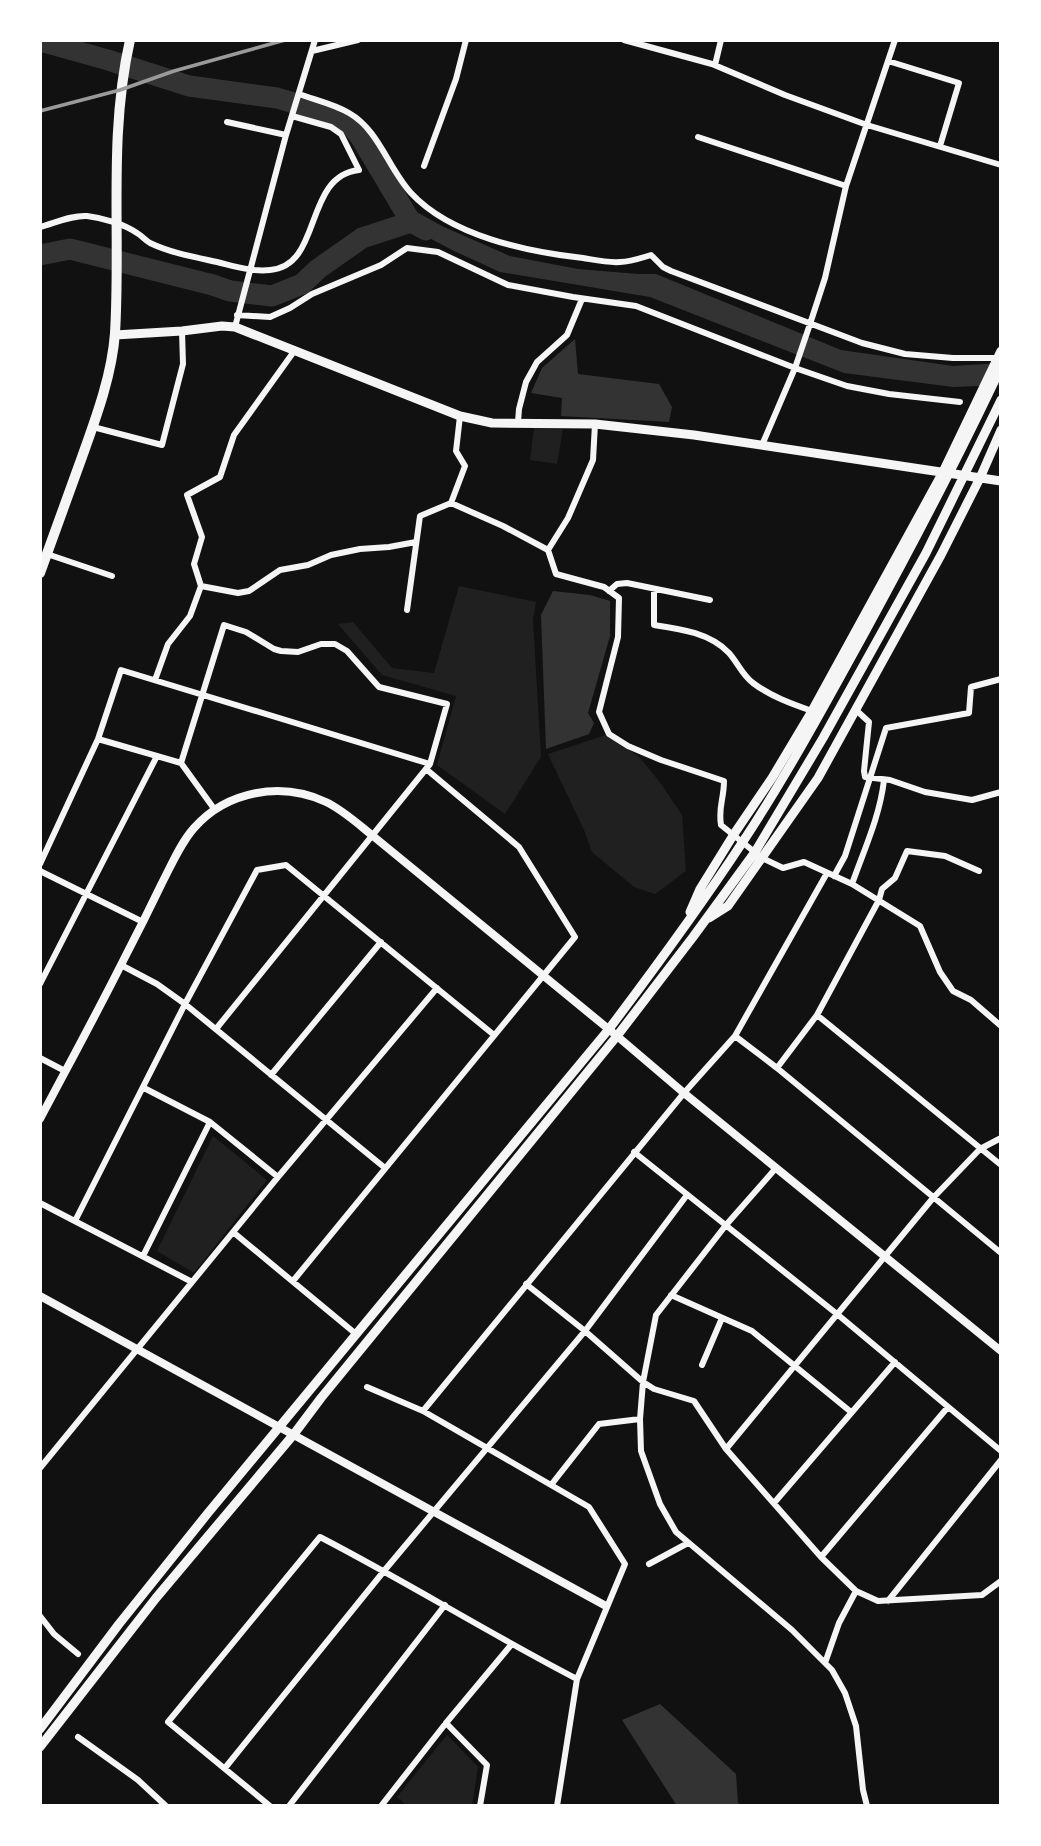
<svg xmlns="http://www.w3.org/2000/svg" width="1041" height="1846" font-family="Figtree,sans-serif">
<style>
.green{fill:#202020}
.water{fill:#333}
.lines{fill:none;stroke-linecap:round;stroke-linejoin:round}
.river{stroke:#333;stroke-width:21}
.minor{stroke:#f5f5f5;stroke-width:6}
.tertiary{stroke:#f5f5f5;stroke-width:8}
.secondary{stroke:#f5f5f5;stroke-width:9}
.trunk{stroke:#f5f5f5;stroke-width:10}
.rail{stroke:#9a9a9a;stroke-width:3.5}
</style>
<rect width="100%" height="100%" fill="#111"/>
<path class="green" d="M 534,428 L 563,429 L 557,464 L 530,460 Z
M 459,586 L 536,602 L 533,620 L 541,757 L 505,814 L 437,765 L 456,696 L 382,675 L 338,624 L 353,622 L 392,668 L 434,673 Z
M 609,734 L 640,758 L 659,781 L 682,815 L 686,871 L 655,894 L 634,887 L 592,852 L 584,830 L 548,754 Z
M 213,1136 L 267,1180 L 194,1273 L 157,1251 Z
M 447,1735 L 478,1767 L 472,1806 L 407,1806 L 397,1797 Z"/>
<path class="water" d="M 413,210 L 444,227 L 510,256 L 578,269 L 638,274 L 656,274 L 841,350 L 953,366 L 1001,363 L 1001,385 L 953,387 L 844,373 L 650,297 L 500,272 L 452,250 L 416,231 L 402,230 L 399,214 Z
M 575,339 L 578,374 L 659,384 L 672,407 L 669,422 L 561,416 L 562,398 L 531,393 L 542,368 Z
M 553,591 L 590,595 L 610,601 L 610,636 L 588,713 L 594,723 L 589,734 L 546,749 L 541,615 Z
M 660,1704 L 736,1774 L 738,1803 L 743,1806 L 677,1806 L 622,1720 Z"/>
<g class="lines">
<path class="river" d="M 40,41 L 108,60 L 189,86 L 277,98 L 325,112 L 348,122 L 361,138 L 411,222
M 40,255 L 70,249 L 213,285 L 230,291 L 272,296 L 302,284 L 318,269 L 362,238 L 411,222 L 426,230"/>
<path class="minor" d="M 624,40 L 712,64 L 785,95 L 867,125 L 1001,165
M 312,51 L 358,40
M 888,61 L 959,83 L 940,146
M 715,65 L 721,40
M 299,94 C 315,100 334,104 349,113 C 379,130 388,168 411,193 C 451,236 527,252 583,258 C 595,260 608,263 620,262 C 631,262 641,258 651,255 L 663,267 L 671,271 L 862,343 L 905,354 L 953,358 L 999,358
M 227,122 L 286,135
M 698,137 L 846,186
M 424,166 L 456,79 L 466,40
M 40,227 C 55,223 72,215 87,216 C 103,218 124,224 137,233 C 142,236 145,240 150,243 C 171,253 194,257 217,262 C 234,266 252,272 270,270 C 323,266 303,176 359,170 L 341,134 L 331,127 L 292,116
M 237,315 L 270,317 L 290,308 L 312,294 L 381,265 L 407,248 L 438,252 L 508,285 L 573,297 L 636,306 L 795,368 L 847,386 L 889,394 L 960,402
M 235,327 L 286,135 L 315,40
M 518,422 L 519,409 L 526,382 L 537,362 L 567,335 L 582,299
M 595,424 L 593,460 L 568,518 L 548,550 L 556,574 L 604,587 L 619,598 L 618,637 L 599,712 L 609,734 L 628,746 L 661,760 L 724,781 C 724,799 718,807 721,825 L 762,858 L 783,868 L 804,862 L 852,884 L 920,926 L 940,972 L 953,991 L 971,1000 L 1001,1026
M 93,427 L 162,445 L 183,364 L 182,331
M 762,445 L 795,368 L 810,324 L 825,278 L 846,186 L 895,40
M 451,503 L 465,466 L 456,451 L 460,416
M 47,554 L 112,576
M 201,586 L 238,593 L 249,591 L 280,570 L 308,565 L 331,555 L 360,549 L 389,547 L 416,542
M 654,589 L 654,625 C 681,629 710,633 729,653 C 738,663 742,675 753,683 C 770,696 792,704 812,711
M 609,591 L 617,584 L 627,583 L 710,600
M 407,610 L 420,516 L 451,503 L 503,526 L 548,550
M 155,680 L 168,644 L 190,616 L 201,586 L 194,564 L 202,537 L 187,495 L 220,477 L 234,435 L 295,350
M 856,710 L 869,722 L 864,771 L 865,777 L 890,780 L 925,792 L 972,800 L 1001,792
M 98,739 L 181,763
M 215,810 L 181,763 L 224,625 L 246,632 L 274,649 L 281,651 L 298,652 L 321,644 L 335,644 L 347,651 L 379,687 L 447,704 L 430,764 L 216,1029
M 40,864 L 98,739 L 121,670 L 430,764
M 40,871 L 143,922
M 834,876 L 845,856 L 886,728 L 969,713 L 971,687 L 1001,679
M 852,884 C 864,850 880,816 884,780
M 121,965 L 157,984 L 185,1004 L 385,1168
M 40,984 L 157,756
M 817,1015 L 1001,1165
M 735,1036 L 777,1068 L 1001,1253
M 40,1058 L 65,1071
M 777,1068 L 817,1015 L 879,900 L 882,889 L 895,878 L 907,851 L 945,856 L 979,871
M 271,1075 L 381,942
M 144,1088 L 210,1122 L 278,1177
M 634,1152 L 837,1314 L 1001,1451
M 776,1168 L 726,1225 L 656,1315 L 643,1382 L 640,1419 L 641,1451 L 660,1504 L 676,1532 L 792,1630 L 832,1670 L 845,1693 L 856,1726 L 863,1790 L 867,1806
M 40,1203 L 192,1282
M 75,1221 L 185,1004 L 257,870 L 286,865 L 494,1035
M 233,1232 L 356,1334
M 143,1256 L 210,1122
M 293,1281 L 575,937 L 519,847 L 426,769
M 526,1284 L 585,1331 L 643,1382 L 654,1389 L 694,1401 L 726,1449 L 821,1557 L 856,1591 L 878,1601 L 982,1595 L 1001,1581
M 671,1295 L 752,1331 L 851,1412
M 702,1365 L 722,1318
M 367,1387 L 423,1411 L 589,1507 L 625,1564 L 577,1679 L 557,1806
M 423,1411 L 684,1093 L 735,1036 L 827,873
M 726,1449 L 933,1198 L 980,1149 L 1001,1138
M 40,1468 L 278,1177 L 437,988
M 551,1485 L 599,1424 L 640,1419
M 774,1503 L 895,1362
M 821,1557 L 948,1407
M 649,1564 L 688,1543
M 888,1601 L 1001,1460
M 40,1616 L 54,1634 L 78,1654
M 825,1663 L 839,1623 L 856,1591
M 446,1723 L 487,1765 L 480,1806
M 78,1737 L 138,1780 L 166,1806
M 225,1768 L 384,1571 L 585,1331 L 687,1195
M 270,1806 L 168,1722 L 320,1537 C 407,1582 490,1634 577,1679
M 289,1806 L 445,1605
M 381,1806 L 446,1723 L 511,1645"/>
<path class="tertiary" d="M 40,1119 C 68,1066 97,1013 124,959 C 137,934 150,908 162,883 C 172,864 180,844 194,828 C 227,791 281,781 326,802 C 343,810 358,824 373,836 L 617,1036 L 684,1093 L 1001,1351
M 40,1296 L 606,1606"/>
<path class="secondary" d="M 115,335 L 182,331 L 222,326 L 235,327 L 460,416 L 492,423 L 595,424 L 694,435 L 1001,481
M 690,912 L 700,889 L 734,834 L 772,778 L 812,711 L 943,472 L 1001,351
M 709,918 L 728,906 L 818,778 L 941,555 L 980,478 L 1001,430
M 40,1729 L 119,1624 L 208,1513 L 609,1029 C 655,968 700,907 742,843 C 787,775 826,703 865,632 C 913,544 959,457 1001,367
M 40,1747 L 156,1598 L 294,1434 L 321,1398 L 617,1036 L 693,937 L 755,852 L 823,738 L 926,553 L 1001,400"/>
<path class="trunk" d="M 40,573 C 54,534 68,496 82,457 C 96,418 112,375 115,333 C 121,235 108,137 130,40"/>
<path class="rail" d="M 40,111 L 120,90 L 174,71 L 285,40"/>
</g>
<rect width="1041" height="1846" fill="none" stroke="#ffffff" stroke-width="84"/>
</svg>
